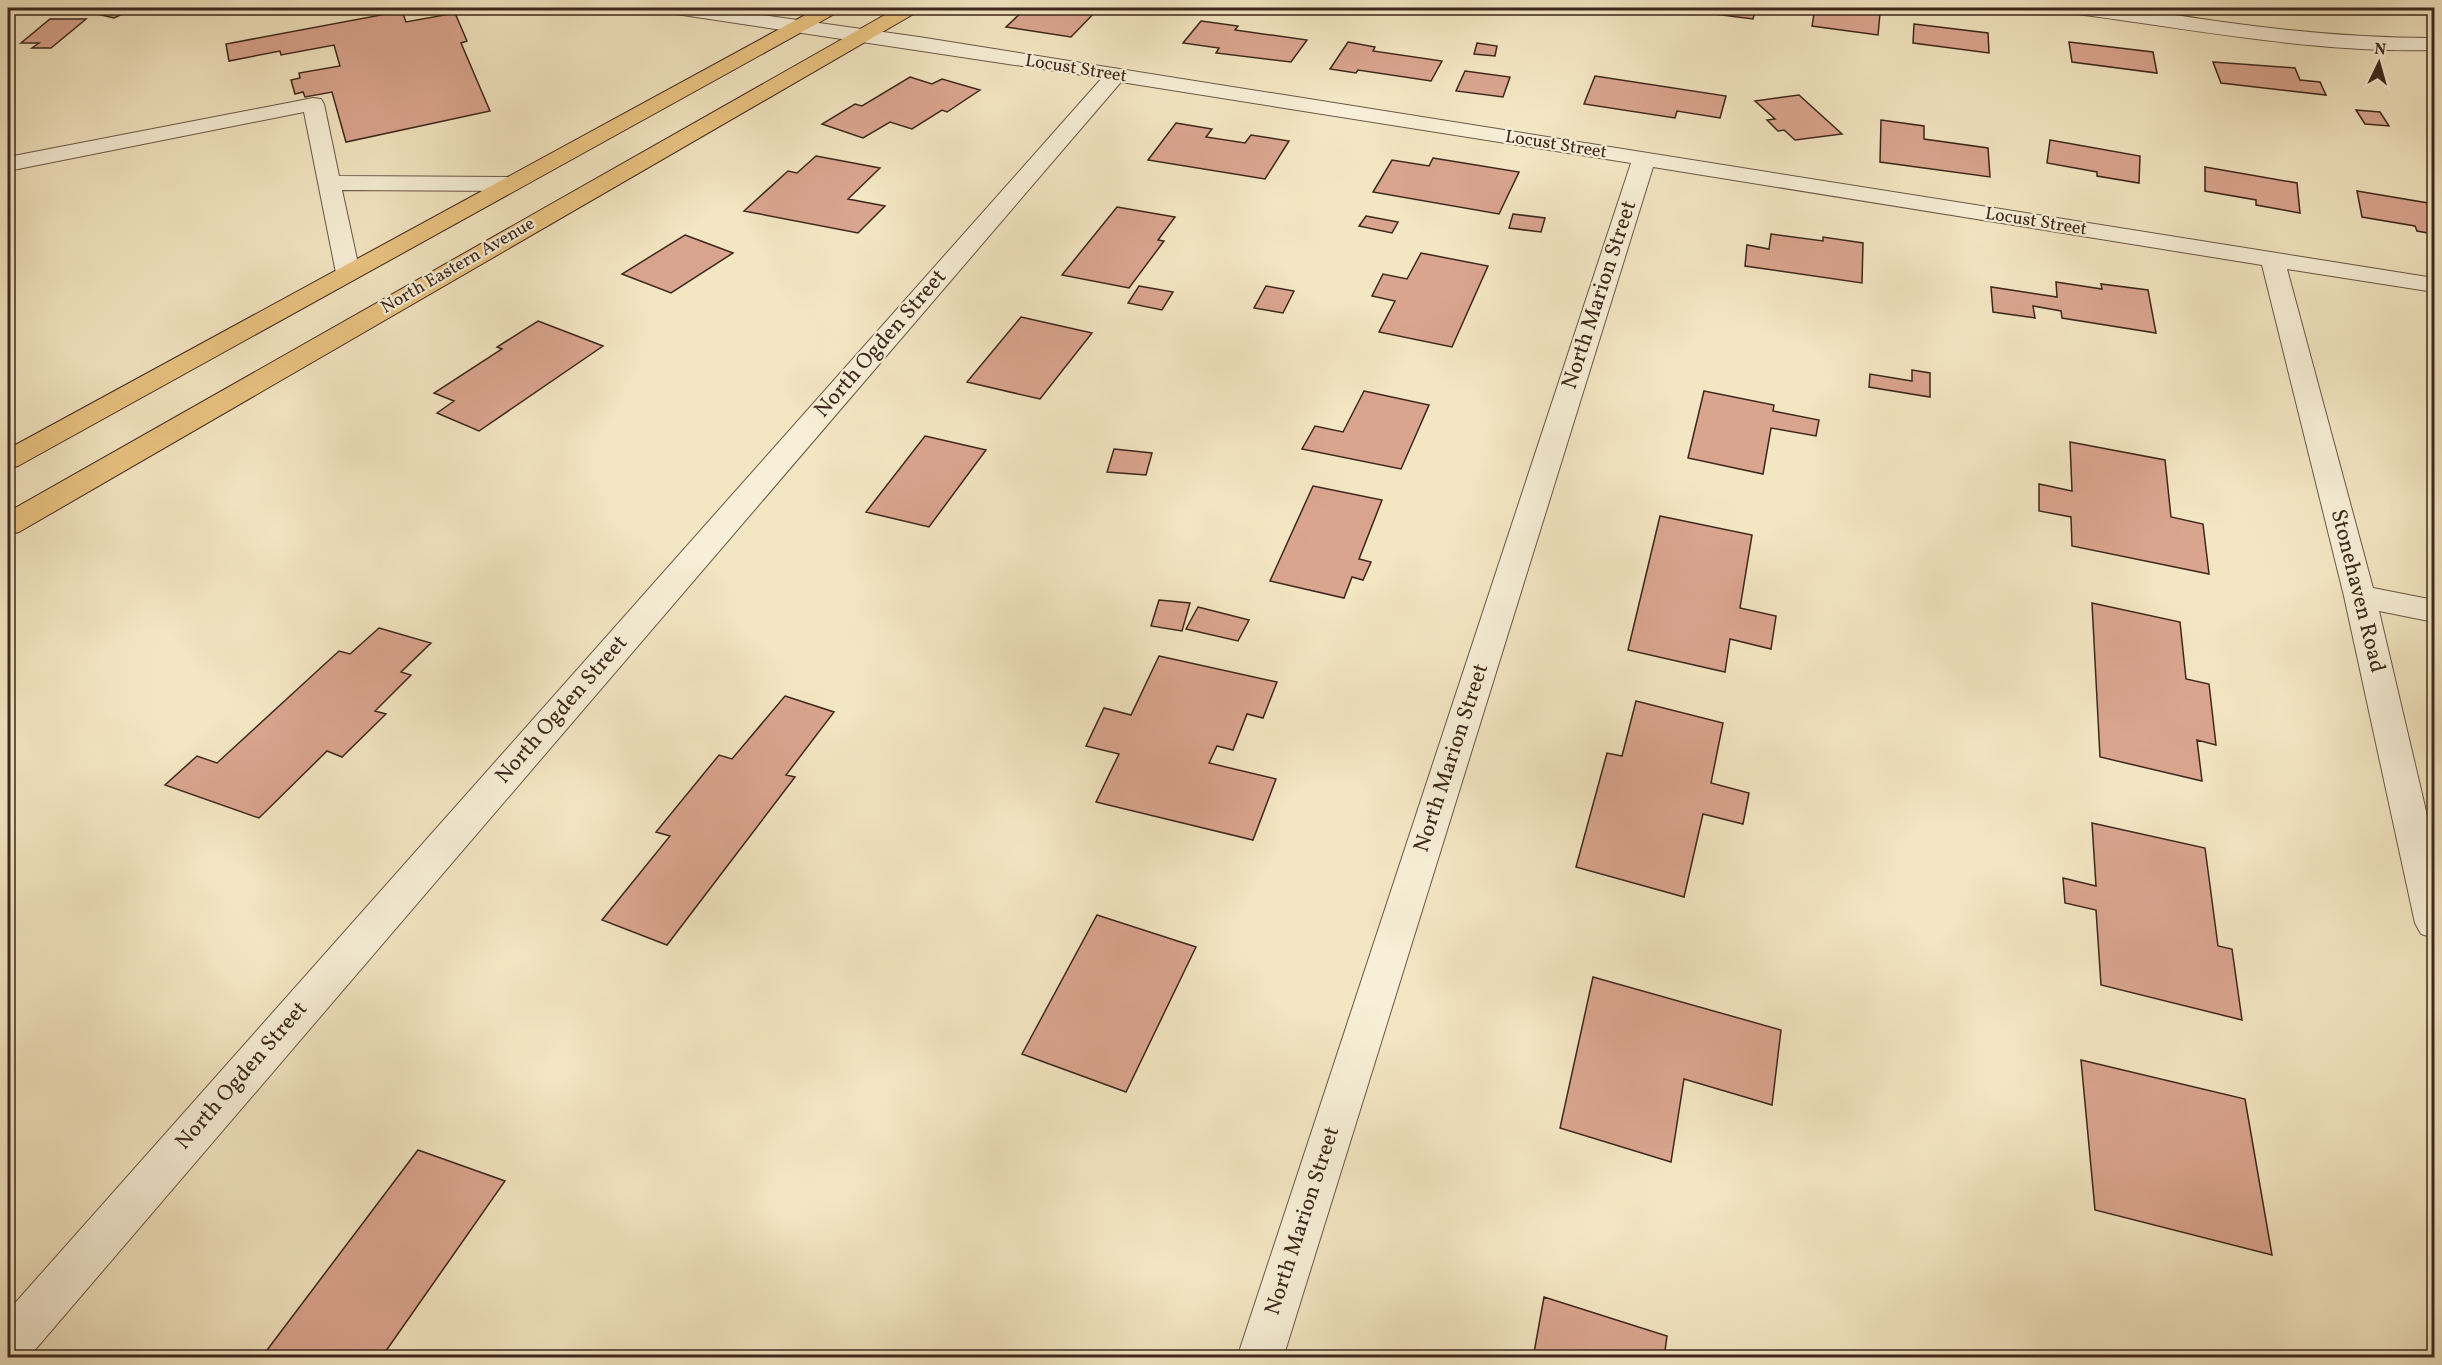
<svg xmlns="http://www.w3.org/2000/svg" width="2442" height="1365" font-family="Vollkorn,serif">
<style>
.building{fill:#daa58f;stroke:#3d271c;stroke-width:1.5}
.lines{fill:none;stroke-linecap:round;stroke-linejoin:round}
.minor-casing{stroke:#6a5746;stroke-width:2}
.major-casing{stroke:#3d271c;stroke-width:2}
.minor{fill:#f7efd7;fill-rule:evenodd}
.major{fill:#eac381;fill-rule:evenodd}
.labels{text-anchor:middle;dominant-baseline:central;stroke-width:4.5;stroke-linejoin:round;paint-order:stroke}
.far-street-label{font-size:18px;fill:#3d271c;stroke:#f7efd7}
.street-label{font-size:22px;fill:#3d271c;stroke:#f7efd7}
</style>
<rect width="100%" height="100%" fill="#f3e6c2"/>
<filter id="stains"><feTurbulence type="fractalNoise" baseFrequency=".00333" numOctaves="4"/><feColorMatrix values="0 0 0 0 .2 0 0 0 0 .09 0 0 0 0 .02 0 0 0 .5 -.17"/></filter>
<radialGradient id="worn" r=".72"><stop offset=".6" stop-color="#630" stop-opacity="0"/><stop offset="1" stop-color="#630" stop-opacity=".3"/></radialGradient>
<path class="building" d="M 111,8 L 121,8 L 131,10 L 114,18 L 97,14 Z
M 1026,8 L 1099,8 L 1071,37 L 1006,27 Z
M 1675,8 L 1756,8 L 1753,19 L 1675,9 Z
M 1815,8 L 1880,14 L 1878,35 L 1812,26 Z
M 402,11 L 406,22 L 455,13 L 467,41 L 461,43 L 490,111 L 346,142 L 332,92 L 305,97 L 303,92 L 295,94 L 291,80 L 300,78 L 299,73 L 340,66 L 334,45 L 281,55 L 280,51 L 229,61 L 226,44 Z
M 50,19 L 86,19 L 51,48 L 32,48 L 39,43 L 21,43 Z
M 1201,21 L 1238,26 L 1235,30 L 1307,40 L 1291,62 L 1216,53 L 1219,48 L 1183,43 Z
M 1914,24 L 1988,33 L 1989,53 L 1913,43 Z
M 1348,42 L 1375,47 L 1373,51 L 1442,61 L 1431,81 L 1358,70 L 1356,73 L 1330,69 Z
M 2069,42 L 2153,52 L 2157,73 L 2072,62 Z
M 1477,43 L 1497,46 L 1495,56 L 1474,54 Z
M 2213,62 L 2295,68 L 2300,80 L 2320,82 L 2326,95 L 2221,83 Z
M 1465,71 L 1510,77 L 1503,97 L 1456,91 Z
M 1595,76 L 1726,96 L 1720,118 L 1677,111 L 1675,118 L 1584,104 Z
M 910,77 L 932,84 L 942,79 L 980,90 L 947,112 L 942,110 L 912,129 L 890,122 L 863,138 L 822,124 L 855,104 L 862,106 Z
M 1799,95 L 1842,134 L 1795,140 L 1784,130 L 1778,131 L 1767,120 L 1775,119 L 1755,101 Z
M 2356,110 L 2380,112 L 2389,126 L 2365,124 Z
M 1881,120 L 1924,126 L 1924,139 L 1988,148 L 1990,177 L 1880,162 Z
M 1176,123 L 1212,129 L 1206,137 L 1245,143 L 1251,135 L 1289,141 L 1265,179 L 1148,160 Z
M 2050,140 L 2140,156 L 2139,183 L 2097,176 L 2097,172 L 2047,163 Z
M 816,156 L 880,168 L 848,199 L 885,206 L 858,233 L 744,211 L 788,171 L 797,173 Z
M 1433,158 L 1519,172 L 1499,214 L 1373,192 L 1392,160 L 1429,166 Z
M 2205,167 L 2297,183 L 2300,213 L 2256,205 L 2256,200 L 2205,191 Z
M 2357,191 L 2434,204 L 2434,234 L 2417,231 L 2415,226 L 2362,217 Z
M 1117,207 L 1175,217 L 1158,240 L 1164,241 L 1129,288 L 1062,275 Z
M 1513,214 L 1545,218 L 1541,232 L 1509,228 Z
M 1366,216 L 1398,222 L 1392,233 L 1359,226 Z
M 1771,234 L 1823,241 L 1823,237 L 1863,243 L 1862,283 L 1745,266 L 1747,245 L 1769,249 Z
M 685,235 L 733,253 L 671,293 L 622,274 Z
M 1421,253 L 1488,266 L 1452,347 L 1379,332 L 1395,301 L 1372,296 L 1383,274 L 1407,279 Z
M 2056,282 L 2102,289 L 2101,284 L 2148,290 L 2156,333 L 2062,318 L 2061,311 L 2033,306 L 2035,318 L 1993,312 L 1991,287 L 2057,297 Z
M 1139,286 L 1173,292 L 1162,310 L 1128,303 Z
M 1266,286 L 1294,291 L 1283,313 L 1254,308 Z
M 1021,317 L 1092,333 L 1040,399 L 967,382 Z
M 538,321 L 603,346 L 479,431 L 437,413 L 454,401 L 434,393 L 502,349 L 497,347 Z
M 1912,370 L 1930,373 L 1930,397 L 1869,387 L 1870,374 L 1912,381 Z
M 1364,391 L 1429,405 L 1401,469 L 1302,449 L 1315,426 L 1343,432 Z
M 1704,391 L 1774,405 L 1773,411 L 1819,420 L 1816,436 L 1771,428 L 1763,474 L 1688,458 Z
M 925,436 L 986,450 L 929,527 L 866,512 Z
M 2070,442 L 2165,460 L 2171,517 L 2203,524 L 2209,574 L 2072,546 L 2071,517 L 2039,511 L 2039,484 L 2072,491 Z
M 1114,449 L 1152,453 L 1146,475 L 1107,472 Z
M 1313,486 L 1382,500 L 1359,559 L 1371,562 L 1363,580 L 1352,577 L 1344,598 L 1270,581 Z
M 1660,516 L 1752,535 L 1740,608 L 1776,616 L 1771,649 L 1730,639 L 1725,672 L 1628,650 Z
M 1159,600 L 1190,603 L 1182,631 L 1151,626 Z
M 2092,603 L 2180,622 L 2186,679 L 2209,684 L 2216,745 L 2197,740 L 2202,781 L 2100,757 Z
M 1198,607 L 1249,620 L 1238,641 L 1186,629 Z
M 379,628 L 431,643 L 401,672 L 411,675 L 375,711 L 386,714 L 342,757 L 327,751 L 259,818 L 165,785 L 197,756 L 217,763 L 339,651 L 350,654 Z
M 1159,656 L 1277,682 L 1263,718 L 1247,714 L 1233,750 L 1217,746 L 1209,763 L 1276,779 L 1253,840 L 1096,802 L 1119,754 L 1086,746 L 1104,708 L 1131,715 Z
M 785,696 L 834,712 L 786,775 L 795,777 L 667,945 L 602,920 L 670,836 L 656,832 L 719,755 L 732,759 Z
M 1636,701 L 1723,723 L 1711,783 L 1749,793 L 1743,824 L 1703,814 L 1684,897 L 1576,867 L 1607,753 L 1622,756 Z
M 2092,823 L 2205,848 L 2218,946 L 2232,949 L 2242,1020 L 2101,985 L 2096,910 L 2065,903 L 2063,878 L 2096,886 Z
M 1097,915 L 1196,947 L 1126,1092 L 1022,1054 Z
M 1593,977 L 1781,1030 L 1772,1105 L 1684,1079 L 1671,1162 L 1560,1128 Z
M 2081,1060 L 2245,1099 L 2272,1255 L 2095,1210 Z
M 418,1150 L 505,1181 L 381,1358 L 261,1358 Z
M 1544,1297 L 1667,1336 L 1664,1358 L 1533,1358 Z"/>
<g class="lines">
<defs>
<path id="minor" d="M 666,8 L 713,8 L 919,37 L 2434,278 L 2434,292 L 2287,269 L 2373,588 L 2434,600 L 2434,622 L 2379,611 L 2434,845 L 2434,938 L 2421,934 L 2415,923 L 2344,596 L 2262,265 L 1653,167 L 1283,1358 L 1237,1358 L 1631,163 L 1121,82 L 28,1358 L 8,1358 L 8,1311 L 1102,78 L 676,14 L 669,12 Z
M 2068,8 C 2119,2 2173,16 2223,22 C 2294,32 2363,38 2434,38 L 2434,50 C 2315,53 2196,30 2078,14 L 2071,12 Z
M 313,98 L 321,99 L 324,104 L 339,176 L 510,177 L 518,179 L 521,184 L 518,189 L 510,191 L 342,190 L 360,273 L 357,278 L 348,280 L 339,278 L 336,273 L 304,112 L 8,171 L 8,157 Z"/>
<path id="major" d="M 818,8 L 841,8 L 838,12 L 18,466 L 8,469 L 8,449 Z
M 897,8 L 920,8 L 917,12 L 19,532 L 8,535 L 8,512 Z"/>
</defs>
<use href="#minor" class="minor-casing"/>
<use href="#major" class="major-casing"/>
<use href="#minor" class="minor"/>
<use href="#major" class="major"/>
</g>
<g class="labels">
<g class="far-street-label">
<text transform="translate(1076 69) rotate(9)">Locust Street</text>
<text transform="translate(1556 145) rotate(9)">Locust Street</text>
<text transform="translate(2036 222) rotate(9)">Locust Street</text>
<text transform="translate(458 266) rotate(-30)">North Eastern Avenue</text>
</g>
<g class="street-label">
<text transform="translate(1600 295) rotate(-72)">North Marion Street</text>
<text transform="translate(881 344) rotate(-49)">North Ogden Street</text>
<text transform="translate(2357 591) rotate(76)">Stonehaven Road</text>
<text transform="translate(562 710) rotate(-49)">North Ogden Street</text>
<text transform="translate(1452 758) rotate(-72)">North Marion Street</text>
<text transform="translate(242 1076) rotate(-49)">North Ogden Street</text>
<text transform="translate(1303 1221) rotate(-72)">North Marion Street</text>
</g>
</g>
<rect width="2442" height="1365" fill="none" stroke="#f3e6c2" stroke-width="30"/>
<rect x="9" y="9" width="2424" height="1347" fill="none" stroke="#3d271c" stroke-width="3"/>
<rect x="15" y="15" width="2412" height="1335" fill="none" stroke="#3d271c" stroke-width="1.5"/>
<g transform="translate(2379 63) rotate(5)" stroke="#f7efd7" stroke-width="4.5" paint-order="stroke">
<path d="M0-4.5L10 22L0 15L-10 22Z" fill="#3d271c"/>
<text y="-9" font-size="16" font-weight="bold" text-anchor="middle" fill="#3d271c">N</text>
</g>
<rect width="100%" height="100%" filter="url(#stains)"/>
<rect width="100%" height="100%" fill="url(#worn)"/>
</svg>
